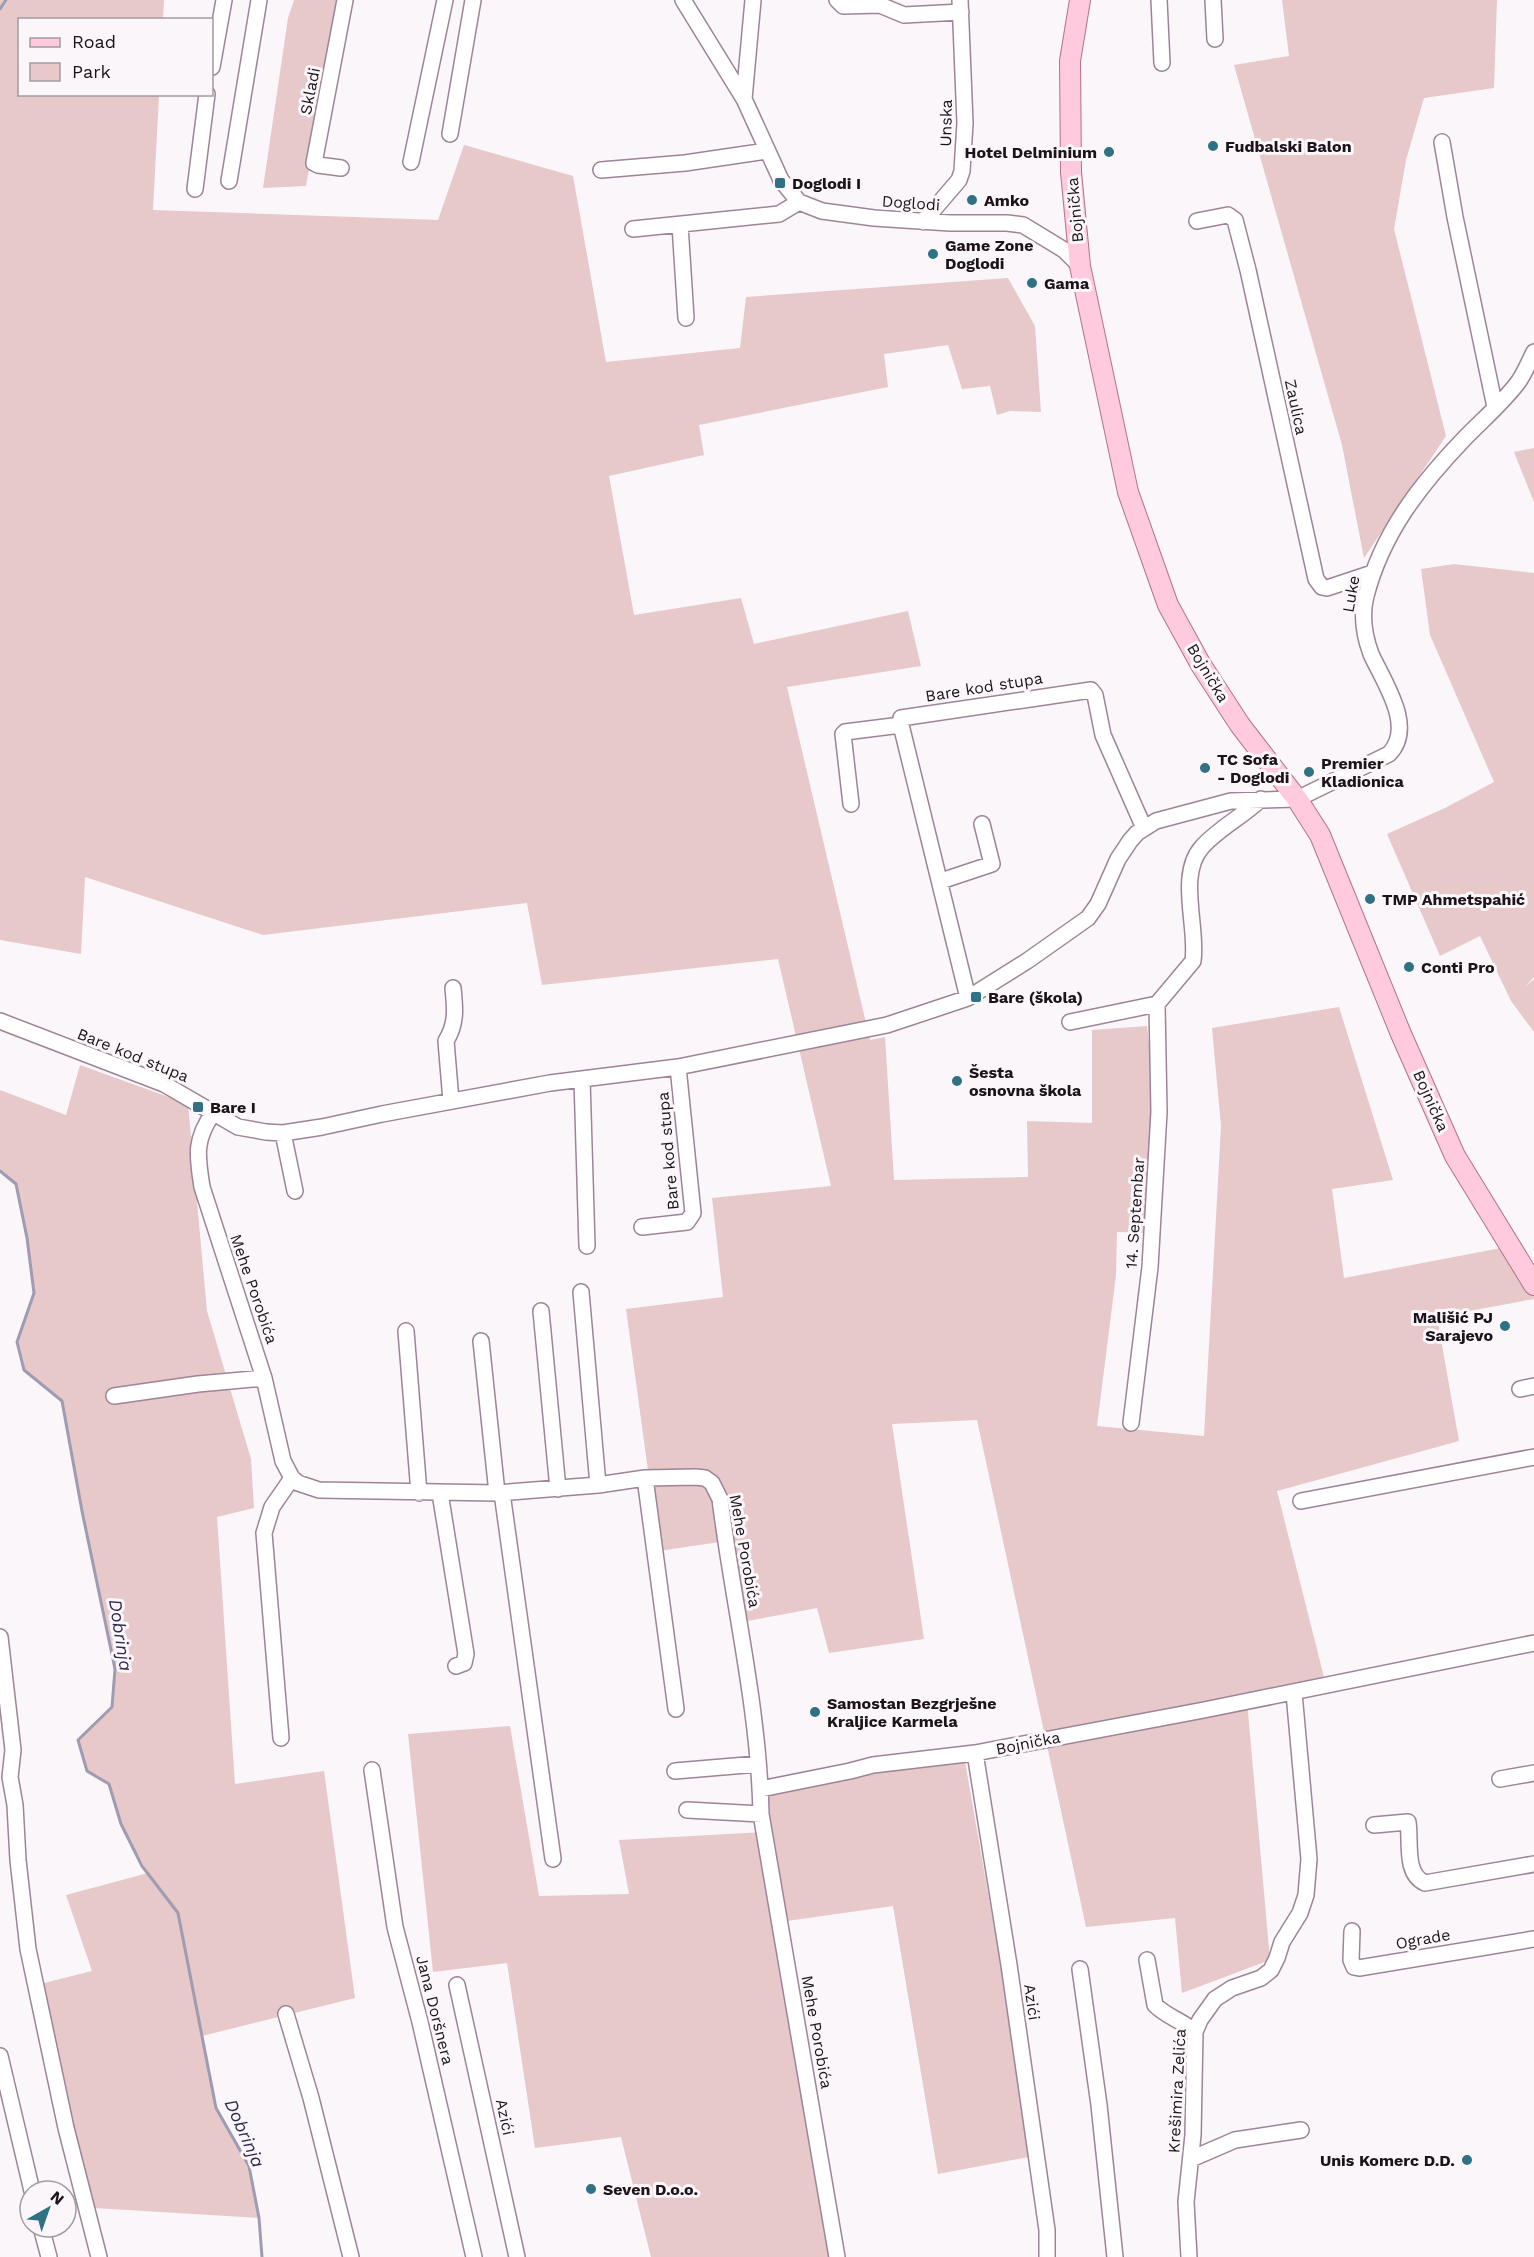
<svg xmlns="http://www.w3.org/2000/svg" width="1534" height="2257" font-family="'Work Sans',sans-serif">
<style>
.green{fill:#e6c9c8}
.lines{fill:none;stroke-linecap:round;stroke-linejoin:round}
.stream{stroke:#9e9bb2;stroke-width:3}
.minor-casing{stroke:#9d8498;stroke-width:18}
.major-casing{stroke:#b0738a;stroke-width:22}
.minor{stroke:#fff;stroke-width:15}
.major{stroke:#ffcadd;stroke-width:20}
.poi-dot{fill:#2f7283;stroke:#fbf6fa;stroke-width:2}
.labels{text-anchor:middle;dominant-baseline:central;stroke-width:6;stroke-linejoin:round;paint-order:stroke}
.street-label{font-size:16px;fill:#1c131b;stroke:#fbf6fa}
.poi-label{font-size:16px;font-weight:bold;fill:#1c131b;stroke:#fbf6fa;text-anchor:start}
.water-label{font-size:18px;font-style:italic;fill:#2d2850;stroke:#fbf6fa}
</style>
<rect width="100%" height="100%" fill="#fbf6fa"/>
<path class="green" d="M 0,0 L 164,0 L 163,19 L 20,20 L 20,94 L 159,95 L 153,210 L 438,220 L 464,145 L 573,176 L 606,362 L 740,348 L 746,297 L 1008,278 L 1035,326 L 1041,412 L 1010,411 L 997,415 L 990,386 L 962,389 L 948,345 L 884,354 L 888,387 L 699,425 L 704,455 L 609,476 L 634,615 L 741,598 L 754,644 L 908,611 L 921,666 L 787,687 L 870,1040 L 885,1037 L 894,1180 L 1028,1177 L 1027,1121 L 1092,1123 L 1092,1030 L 1147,1026 L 1156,1106 L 1146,1233 L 1117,1232 L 1116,1275 L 1097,1426 L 1204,1436 L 1221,1126 L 1212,1028 L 1339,1007 L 1393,1180 L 1332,1189 L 1344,1278 L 1501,1248 L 1534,1296 L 1534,1299 L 1437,1317 L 1459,1441 L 1277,1491 L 1327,1689 L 1247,1701 L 1270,1960 L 1182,1993 L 1175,1918 L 1086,1927 L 977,1420 L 892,1424 L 924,1639 L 829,1653 L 817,1608 L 742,1622 L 733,1540 L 659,1551 L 626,1309 L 723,1297 L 712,1198 L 831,1186 L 778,959 L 542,985 L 527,903 L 263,935 L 85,877 L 81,954 L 0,940 Z
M 294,0 L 340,0 L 306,186 L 263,188 L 288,18 Z
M 1282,0 L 1497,0 L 1494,88 L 1424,98 L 1406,160 L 1394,229 L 1446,436 L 1364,558 L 1342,445 L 1234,65 L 1289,56 Z
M 1534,448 L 1534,502 L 1514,452 Z
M 1454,564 L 1534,573 L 1534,977 L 1525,987 L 1534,979 L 1534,1032 L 1511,1001 L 1480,936 L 1440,956 L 1387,834 L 1445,808 L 1494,782 L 1430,635 L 1421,569 Z
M 80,1065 L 188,1104 L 207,1311 L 251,1459 L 254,1508 L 217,1517 L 235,1784 L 324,1771 L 355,1998 L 202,2036 L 216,2108 L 249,2166 L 259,2218 L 94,2208 L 40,1984 L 92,1971 L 66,1895 L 148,1873 L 121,1824 L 109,1784 L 87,1771 L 78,1740 L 112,1707 L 115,1669 L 82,1511 L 62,1402 L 24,1370 L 17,1342 L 34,1292 L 27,1238 L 16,1184 L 0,1171 L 0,1090 L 66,1115 Z
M 510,1726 L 539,1896 L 629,1894 L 619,1840 L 764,1832 L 760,1786 L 963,1750 L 1034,2156 L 938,2174 L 893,1906 L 780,1922 L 830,2257 L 651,2257 L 621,2137 L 535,2148 L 507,1963 L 433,1972 L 408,1734 Z"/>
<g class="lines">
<path class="stream" d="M 0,9 L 6,0
M 0,1171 L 16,1184 L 27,1238 L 34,1293 L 17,1342 L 24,1370 L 62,1401 L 82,1511 L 115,1669 L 112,1707 L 78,1740 L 87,1771 L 109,1784 L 121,1824 L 142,1866 L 178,1913 L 216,2108 L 249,2166 L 259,2218 L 262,2257"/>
<defs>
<path id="minor" d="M 683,0 L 744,99 L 781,180 L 799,202 L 822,211 L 874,218 L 950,223 L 1007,223 L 1023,225 L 1064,250 L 1080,266
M 837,0 L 843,6 L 880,5 L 904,15 L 961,12
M 1159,0 L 1162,63
M 1213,0 L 1215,39
M 212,67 L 224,0
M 744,99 L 753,0
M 450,134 L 473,0
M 1442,142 L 1455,217 L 1495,407
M 411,162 L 445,0
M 341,168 L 318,165 L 314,163 L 345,0
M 601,170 L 685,163 L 767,151
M 229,181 L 259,0
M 195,189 L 207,94
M 1197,221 L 1228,215 L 1235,220 L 1248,270 L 1316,579 L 1322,587 L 1327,588 L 1372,573
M 923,222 L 959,180 L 962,171 L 965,123 L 960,0
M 680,225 L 686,318
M 633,229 L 779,214 L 799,202
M 851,804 L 843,734 L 845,732 L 901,725
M 941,881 L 992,864 L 982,824
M 968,998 L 901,725 L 901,718 L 1091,690 L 1095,695 L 1103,735 L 1144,828
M 0,1021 L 164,1084 L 238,1127 L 266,1132 L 283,1133 L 322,1127 L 382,1114 L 550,1083 L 678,1067 L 887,1025 L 968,998 L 1027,961 L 1088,918 L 1098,904 L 1118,859 L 1130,841 L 1137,833 L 1156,821 L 1231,801 L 1297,799 L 1389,754 C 1416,727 1383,681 1371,654 C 1364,635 1361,615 1366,596 C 1382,534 1419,486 1463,440 C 1481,421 1504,402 1519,381 C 1525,372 1529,362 1534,352
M 1070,1022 L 1157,1004
M 582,1079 L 587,1246
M 451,1101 L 446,1041 C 457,1023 455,1008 453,988
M 214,1112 C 194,1139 197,1156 202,1187 L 264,1378 L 283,1461 L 292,1478 L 298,1483 L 319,1490 L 497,1493 L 598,1485 L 645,1478 L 695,1477 L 705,1478 L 712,1483 L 720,1499 C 733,1604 759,1708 761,1814 L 837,2257
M 283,1133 L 295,1191
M 642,1227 L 687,1222 L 693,1213 L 678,1067
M 581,1292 L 598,1485
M 541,1311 L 558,1489
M 406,1331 L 419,1493
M 481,1341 L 497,1493
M 1520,1389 L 1534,1386
M 114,1396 L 198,1384 L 264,1378
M 1131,1423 L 1150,1267 L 1159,1112 L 1157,1004 L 1193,961 C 1198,927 1177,875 1202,847 C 1219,828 1242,817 1261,799
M 645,1478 L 676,1709
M 440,1493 L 466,1654 L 464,1663 L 456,1666
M 502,1493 L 553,1859
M 1301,1501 L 1534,1457
M 0,1637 L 13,1750 L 10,1777 L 15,1805 L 18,1860 L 28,1949 L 66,2128 L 99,2257
M 281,1738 L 264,1533 L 272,1507 L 292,1478
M 975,1753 L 1009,1965 L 1047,2230 L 1047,2257
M 372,1770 L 395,1927 L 420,2022 L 474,2257
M 675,1771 L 758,1764
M 1500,1779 L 1534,1773
M 761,1789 L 850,1771 L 873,1765 L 975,1753 L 1204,1710 L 1534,1643
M 687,1810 L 761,1814
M 1374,1825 L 1408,1822 C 1411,1842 1404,1874 1425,1883 L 1534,1864
M 1352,1931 L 1351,1960 L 1354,1967 L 1359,1968 L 1534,1939
M 1147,1960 L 1155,2005 C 1167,2017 1183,2021 1195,2032
M 1080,1969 L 1099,2105 L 1115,2257
M 457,1985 L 517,2257
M 286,2014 L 311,2098 L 351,2257
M 0,2056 L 32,2191
M 1191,2159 L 1235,2140 L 1301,2130
M 41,2227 L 49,2257
M 1189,2257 L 1186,2202 L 1193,2135 L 1195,2032 L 1200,2020 L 1215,1999 L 1232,1988 L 1261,1978 L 1271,1970 L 1277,1958 L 1282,1942 L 1300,1913 L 1306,1895 L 1309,1859 L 1294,1693"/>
<path id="major" d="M 1080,0 L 1070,61 L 1071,172 L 1080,266 L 1128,492 L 1168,605 L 1201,665 L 1240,725 L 1297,799 L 1320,835 L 1401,1034 L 1455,1156 L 1534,1285"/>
</defs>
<use href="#minor" class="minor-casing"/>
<use href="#major" class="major-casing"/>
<use href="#minor" class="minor"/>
<use href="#major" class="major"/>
</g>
<g class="poi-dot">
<circle cx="1213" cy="146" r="6"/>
<circle cx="1109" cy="152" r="6"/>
<rect x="774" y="177" width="12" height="12" rx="3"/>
<circle cx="972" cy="200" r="6"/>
<circle cx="933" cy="254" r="6"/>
<circle cx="1032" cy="283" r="6"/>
<circle cx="1205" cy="768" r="6"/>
<circle cx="1309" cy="772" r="6"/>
<circle cx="1370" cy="899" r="6"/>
<circle cx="1409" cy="967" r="6"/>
<rect x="970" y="991" width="12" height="12" rx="3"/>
<circle cx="957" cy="1081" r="6"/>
<rect x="192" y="1101" width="12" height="12" rx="3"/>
<circle cx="1505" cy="1326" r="6"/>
<circle cx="815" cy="1712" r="6"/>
<circle cx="1467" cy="2160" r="6"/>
<circle cx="591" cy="2189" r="6"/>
</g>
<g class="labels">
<g class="street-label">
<text transform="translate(310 91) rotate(-79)">Skladi</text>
<text transform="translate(946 123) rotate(-89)">Unska</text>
<text transform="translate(911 203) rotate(4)">Doglodi</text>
<text transform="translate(1075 210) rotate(-95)">Bojnička</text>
<text transform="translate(1296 407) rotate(78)">Zaulica</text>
<text transform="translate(1351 594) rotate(-80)">Luke</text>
<text transform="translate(1208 673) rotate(59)">Bojnička</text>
<text transform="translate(984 687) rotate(-9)">Bare kod stupa</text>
<text transform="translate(133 1055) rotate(22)">Bare kod stupa</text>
<text transform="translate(1431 1101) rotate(66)">Bojnička</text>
<text transform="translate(668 1151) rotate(-95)">Bare kod stupa</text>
<text transform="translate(1135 1213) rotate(-86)">14. Septembar</text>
<text transform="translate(254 1289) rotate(71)">Mehe Porobića</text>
<text transform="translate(745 1551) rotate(80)">Mehe Porobića</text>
<text transform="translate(1028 1743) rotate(-11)">Bojnička</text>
<text transform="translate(1423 1939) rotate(-10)">Ograde</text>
<text transform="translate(1032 2002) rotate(82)">Azići</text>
<text transform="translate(435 2010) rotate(76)">Jana Doršnera</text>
<text transform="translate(817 2032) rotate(80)">Mehe Porobića</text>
<text transform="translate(1177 2091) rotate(-87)">Krešimira Zelića</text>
<text transform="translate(505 2117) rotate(78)">Azići</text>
</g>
<g class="poi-label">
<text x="1225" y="146">Fudbalski Balon</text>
<text x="1097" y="152" text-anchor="end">Hotel Delminium</text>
<text x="792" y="183">Doglodi I</text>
<text x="984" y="200">Amko</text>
<text x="945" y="245">Game Zone<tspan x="945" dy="18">Doglodi</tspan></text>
<text x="1044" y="283">Gama</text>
<text x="1217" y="759">TC Sofa<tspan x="1217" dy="18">- Doglodi</tspan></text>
<text x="1321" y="763">Premier<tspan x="1321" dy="18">Kladionica</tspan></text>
<text x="1382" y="899">TMP Ahmetspahić</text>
<text x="1421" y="967">Conti Pro</text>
<text x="988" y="997">Bare (škola)</text>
<text x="969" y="1072">Šesta<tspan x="969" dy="18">osnovna škola</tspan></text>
<text x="210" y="1107">Bare I</text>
<text x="1493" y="1317" text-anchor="end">Mališić PJ<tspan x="1493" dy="18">Sarajevo</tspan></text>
<text x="827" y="1703">Samostan Bezgrješne<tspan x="827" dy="18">Kraljice Karmela</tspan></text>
<text x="1455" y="2160" text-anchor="end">Unis Komerc D.D.</text>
<text x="603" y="2189">Seven D.o.o.</text>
</g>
<g class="water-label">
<text transform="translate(121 1635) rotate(81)">Dobrinja</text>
<text transform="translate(245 2133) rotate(66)">Dobrinja</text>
</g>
</g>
<rect x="18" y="18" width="195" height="78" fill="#fbf6fa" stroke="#a29ba1" stroke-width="1.5"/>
<rect x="30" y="38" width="30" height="9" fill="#ffcadd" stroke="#a29ba1" stroke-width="1.5"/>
<text x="72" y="48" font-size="18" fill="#1c131b">Road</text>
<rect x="30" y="63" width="30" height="18" fill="#e6c9c8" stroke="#a29ba1" stroke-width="1.5"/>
<text x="72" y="78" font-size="18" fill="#1c131b">Park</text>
<g transform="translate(48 2209) rotate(40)"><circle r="28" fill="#fbf6fa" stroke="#a29ba1" stroke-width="1.5"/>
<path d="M0-4.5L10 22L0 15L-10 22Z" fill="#2f7283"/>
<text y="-9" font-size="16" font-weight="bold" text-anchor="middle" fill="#1c131b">N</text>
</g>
</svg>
